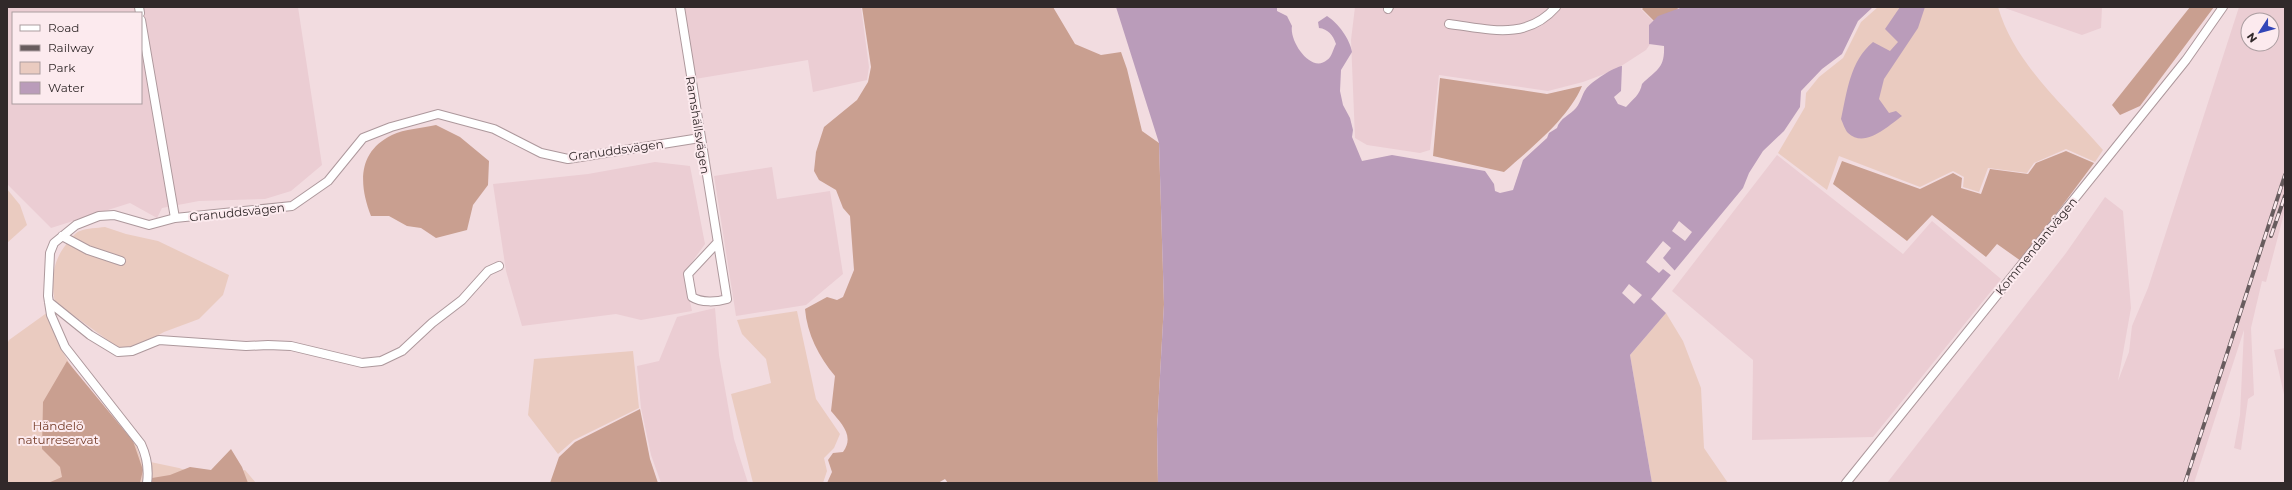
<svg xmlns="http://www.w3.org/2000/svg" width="2292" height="490" font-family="Montserrat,sans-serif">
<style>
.built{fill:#ebcdd3;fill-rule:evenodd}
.green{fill:#eacbc0}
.forest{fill:#c99f90}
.water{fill:#ba9cba}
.pier{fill:#f2dce0}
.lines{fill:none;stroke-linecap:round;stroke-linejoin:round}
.minor-casing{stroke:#ad989c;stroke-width:10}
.minor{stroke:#fff;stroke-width:8}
.rail-casing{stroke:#685c5e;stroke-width:4}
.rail{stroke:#fceaee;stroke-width:2.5;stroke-dasharray:8;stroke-linecap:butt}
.labels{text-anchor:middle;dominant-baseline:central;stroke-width:4;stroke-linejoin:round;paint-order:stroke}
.street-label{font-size:12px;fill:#31292a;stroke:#fceaee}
.park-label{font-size:12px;fill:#753d29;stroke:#fceaee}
</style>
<rect width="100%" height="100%" fill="#f2dce0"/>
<path class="built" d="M 7,7 L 298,7 L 322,165 L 291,191 L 265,199 L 199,201 L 162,208 L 157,218 L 130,203 L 51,228 L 7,184 ZM 13,13 L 141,13 L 141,103 L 13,103 Z
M 683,7 L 861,7 L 869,67 L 867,80 L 813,92 L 808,60 L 695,79 Z
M 1355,7 L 1643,7 L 1641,9 L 1661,29 L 1646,50 L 1615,70 L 1583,82 L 1548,91 L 1439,75 L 1430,150 L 1420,153 L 1367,145 L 1355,138 L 1351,40 Z
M 2002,7 L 2102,7 L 2101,28 L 2082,35 Z
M 2239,7 L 2285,7 L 2285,210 L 2266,282 L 2262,281 L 2251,328 L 2254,395 L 2248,399 L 2241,450 L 2234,448 L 2240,415 L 2244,330 L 2194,483 L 1887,483 L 2066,253 L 2105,197 L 2123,211 L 2131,308 L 2118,381 L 2129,352 L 2132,326 L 2148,288 ZM 2248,20 L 2272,20 L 2272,44 L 2248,44 Z
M 1777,155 L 1903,254 L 1932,221 L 2001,279 L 1873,437 L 1752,440 L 1753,360 L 1672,291 Z
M 655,162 L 690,166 L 705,244 L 684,273 L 692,311 L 641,320 L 616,314 L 522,326 L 506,271 L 493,184 L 588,174 Z
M 772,167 L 777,199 L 830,191 L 843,274 L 806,305 L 736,316 L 714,176 Z
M 715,308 L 719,355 L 734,439 L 748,483 L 661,483 L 651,455 L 641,408 L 637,366 L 659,361 L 677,317 Z
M 2285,348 L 2285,399 L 2274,350 Z"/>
<path class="green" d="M 1878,7 L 1998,7 C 2015,65 2065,106 2103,150 L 2095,162 L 2066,149 L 2034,163 L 2027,173 L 1988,168 L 1979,192 L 1963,187 L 1964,177 L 1953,171 L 1920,187 L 1839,156 L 1827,190 L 1778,153 L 1805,107 L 1806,93 L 1819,77 L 1843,58 L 1861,22 Z
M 7,189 L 20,205 L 27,225 L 7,243 Z
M 105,227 L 126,234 L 158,241 L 229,275 L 223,295 L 199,319 L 164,332 L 137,347 L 120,349 L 55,302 C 50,279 53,257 71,239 C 73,236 76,232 80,231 C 87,228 97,228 105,227 Z
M 797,311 L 816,399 L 840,434 L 834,448 L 824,458 L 827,471 L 823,483 L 753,483 L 731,394 L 771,383 L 766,359 L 742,334 L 737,320 Z
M 48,312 C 58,364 103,405 136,445 L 141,460 L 179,468 L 212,479 L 245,470 L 256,483 L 7,483 L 7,344 L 9,340 Z
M 1666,313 L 1683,341 L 1701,388 L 1704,448 L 1728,483 L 1652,483 L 1630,355 Z
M 633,351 L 639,408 L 574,440 L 558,454 L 528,415 L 534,359 Z"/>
<path class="forest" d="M 862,7 L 1053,7 L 1075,44 L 1101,55 L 1121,52 L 1127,69 L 1142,131 L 1159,143 L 1164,304 L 1157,429 L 1158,483 L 948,483 L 945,479 L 938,483 L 827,483 L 832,472 L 828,460 L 833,453 L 843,452 C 855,436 841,423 831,411 L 835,376 C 819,357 807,334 805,309 L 827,297 L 837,300 L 843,297 L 854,270 L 850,216 L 843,208 L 836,190 L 819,180 L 814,171 L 816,152 L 824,127 L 857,100 L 868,82 L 871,67 Z
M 1644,7 L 1679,7 L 1661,28 L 1642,9 Z
M 2190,7 L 2214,7 L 2140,106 L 2120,115 L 2112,105 Z
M 1440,78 L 1547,94 L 1582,86 C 1568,119 1531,148 1504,172 L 1433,156 Z
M 436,125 L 460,137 L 489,161 L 488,185 L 473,205 L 467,230 L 436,238 L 421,228 L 407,226 L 389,216 L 371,216 C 359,185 357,152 392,135 C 404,129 423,128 436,125 Z
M 2066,151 L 2094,163 L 2021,261 L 1997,244 L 1986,257 L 1932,215 L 1907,241 L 1833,184 L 1842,161 L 1920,189 L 1953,173 L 1962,178 L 1961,188 L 1981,194 L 1990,169 L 2028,174 L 2036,163 Z
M 67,361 L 133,441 L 143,470 L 140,483 L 48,483 L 62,477 L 60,467 L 42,449 L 43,402 Z
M 640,409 L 650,459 L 658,483 L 550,483 L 559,457 L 575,442 Z
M 231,449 L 242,467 L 248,483 L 151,483 L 152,478 L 170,475 L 190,467 L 211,470 Z"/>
<path class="water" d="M 1116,7 L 1277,7 L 1277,11 L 1287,16 L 1292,26 C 1289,41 1311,74 1327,60 C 1332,57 1333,49 1336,44 C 1333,35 1328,29 1319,28 L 1318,22 L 1327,16 C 1338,23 1350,39 1352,52 L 1341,70 L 1340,91 L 1343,105 L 1350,118 L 1353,130 L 1352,137 L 1362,161 L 1392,155 L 1485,171 L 1494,184 L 1495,191 L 1500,193 L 1513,190 L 1523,160 L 1547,138 L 1549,133 L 1557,128 C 1560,118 1570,115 1576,108 C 1581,102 1582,94 1586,89 C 1591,82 1614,67 1622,66 L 1621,91 L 1614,97 L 1618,104 L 1626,107 C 1633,99 1640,95 1642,84 C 1656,70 1665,69 1664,46 L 1649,44 L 1649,25 L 1658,16 L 1683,7 L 1873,7 L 1858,21 L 1842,54 L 1822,69 L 1801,91 L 1800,107 L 1784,131 L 1763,151 L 1749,173 L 1743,188 L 1651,299 L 1666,313 L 1630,355 L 1652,483 L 1158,483 L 1157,429 L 1164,304 L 1159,143 Z
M 1900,7 L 1929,7 L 1925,7 L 1918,28 L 1884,79 L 1879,99 L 1889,113 L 1896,111 L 1902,116 C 1888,126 1865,149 1848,133 C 1845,130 1843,123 1841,119 C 1847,92 1850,61 1873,42 L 1890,51 L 1898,42 L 1885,29 Z"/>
<path class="pier" d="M 1679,221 L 1692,232 L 1685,241 L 1672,231 Z
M 1663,241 L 1671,248 L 1663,258 L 1676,272 L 1672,276 L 1663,269 L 1659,273 L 1646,262 Z
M 1629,284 L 1642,295 L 1634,304 L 1622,293 Z"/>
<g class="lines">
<defs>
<path id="minor" d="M 139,7 L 140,13
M 680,7 L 727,299 C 717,302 701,303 692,297 L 688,274 L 717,243
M 1388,9 L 1389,7
M 141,20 L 175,218
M 1449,24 C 1489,29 1526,41 1556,7
M 62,236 L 88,250 L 121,261
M 49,302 L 90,335 L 118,352 L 132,351 L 159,340 L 246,346 L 268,345 L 291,346 L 362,363 L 381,361 L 402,351 L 432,323 L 462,300 L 488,271 L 499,266
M 147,483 C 149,469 147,457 141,444 L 65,347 L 51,315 L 48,296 L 50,253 L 54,243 L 76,225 L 99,216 L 114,215 L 149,225 L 175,218 L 292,206 L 328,181 L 363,138 L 391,127 L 438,114 L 494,129 L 541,153 L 568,159 L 700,138
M 1846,483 L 2186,60 L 2223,7"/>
</defs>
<use href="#minor" class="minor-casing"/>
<use href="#minor" class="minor"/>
<defs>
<path id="rail" d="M 2271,236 L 2285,196
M 2185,483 L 2285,175"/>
</defs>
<use href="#rail" class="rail-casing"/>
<use href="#rail" class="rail"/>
</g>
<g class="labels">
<g class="street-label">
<text transform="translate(698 125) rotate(81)">Ramshällsvägen</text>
<text transform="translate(616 150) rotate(-8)">Granuddsvägen</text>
<text transform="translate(237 212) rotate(-6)">Granuddsvägen</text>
<text transform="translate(2036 246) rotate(-51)">Kommendantvägen</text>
</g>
<g class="park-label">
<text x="58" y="425">Händelö<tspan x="58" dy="14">naturreservat</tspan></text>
</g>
</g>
<rect width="2292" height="490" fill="none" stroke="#31292a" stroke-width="16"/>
<rect x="12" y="12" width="130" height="92" fill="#fceaee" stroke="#ab9da0"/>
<rect x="20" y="25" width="20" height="6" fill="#ffffff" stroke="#ab9da0"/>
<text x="48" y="32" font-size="12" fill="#31292a">Road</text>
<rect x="20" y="45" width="20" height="6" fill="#685c5e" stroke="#ab9da0"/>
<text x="48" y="52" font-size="12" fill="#31292a">Railway</text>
<rect x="20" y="62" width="20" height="12" fill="#eacbc0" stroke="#ab9da0"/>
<text x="48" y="72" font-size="12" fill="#31292a">Park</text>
<rect x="20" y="82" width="20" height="12" fill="#ba9cba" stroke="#ab9da0"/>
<text x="48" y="92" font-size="12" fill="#31292a">Water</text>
<g transform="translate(2260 32) rotate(234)"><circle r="19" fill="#fceaee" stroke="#ab9da0"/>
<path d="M0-3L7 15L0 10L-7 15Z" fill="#3346b8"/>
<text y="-6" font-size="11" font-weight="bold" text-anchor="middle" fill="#31292a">N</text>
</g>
</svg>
